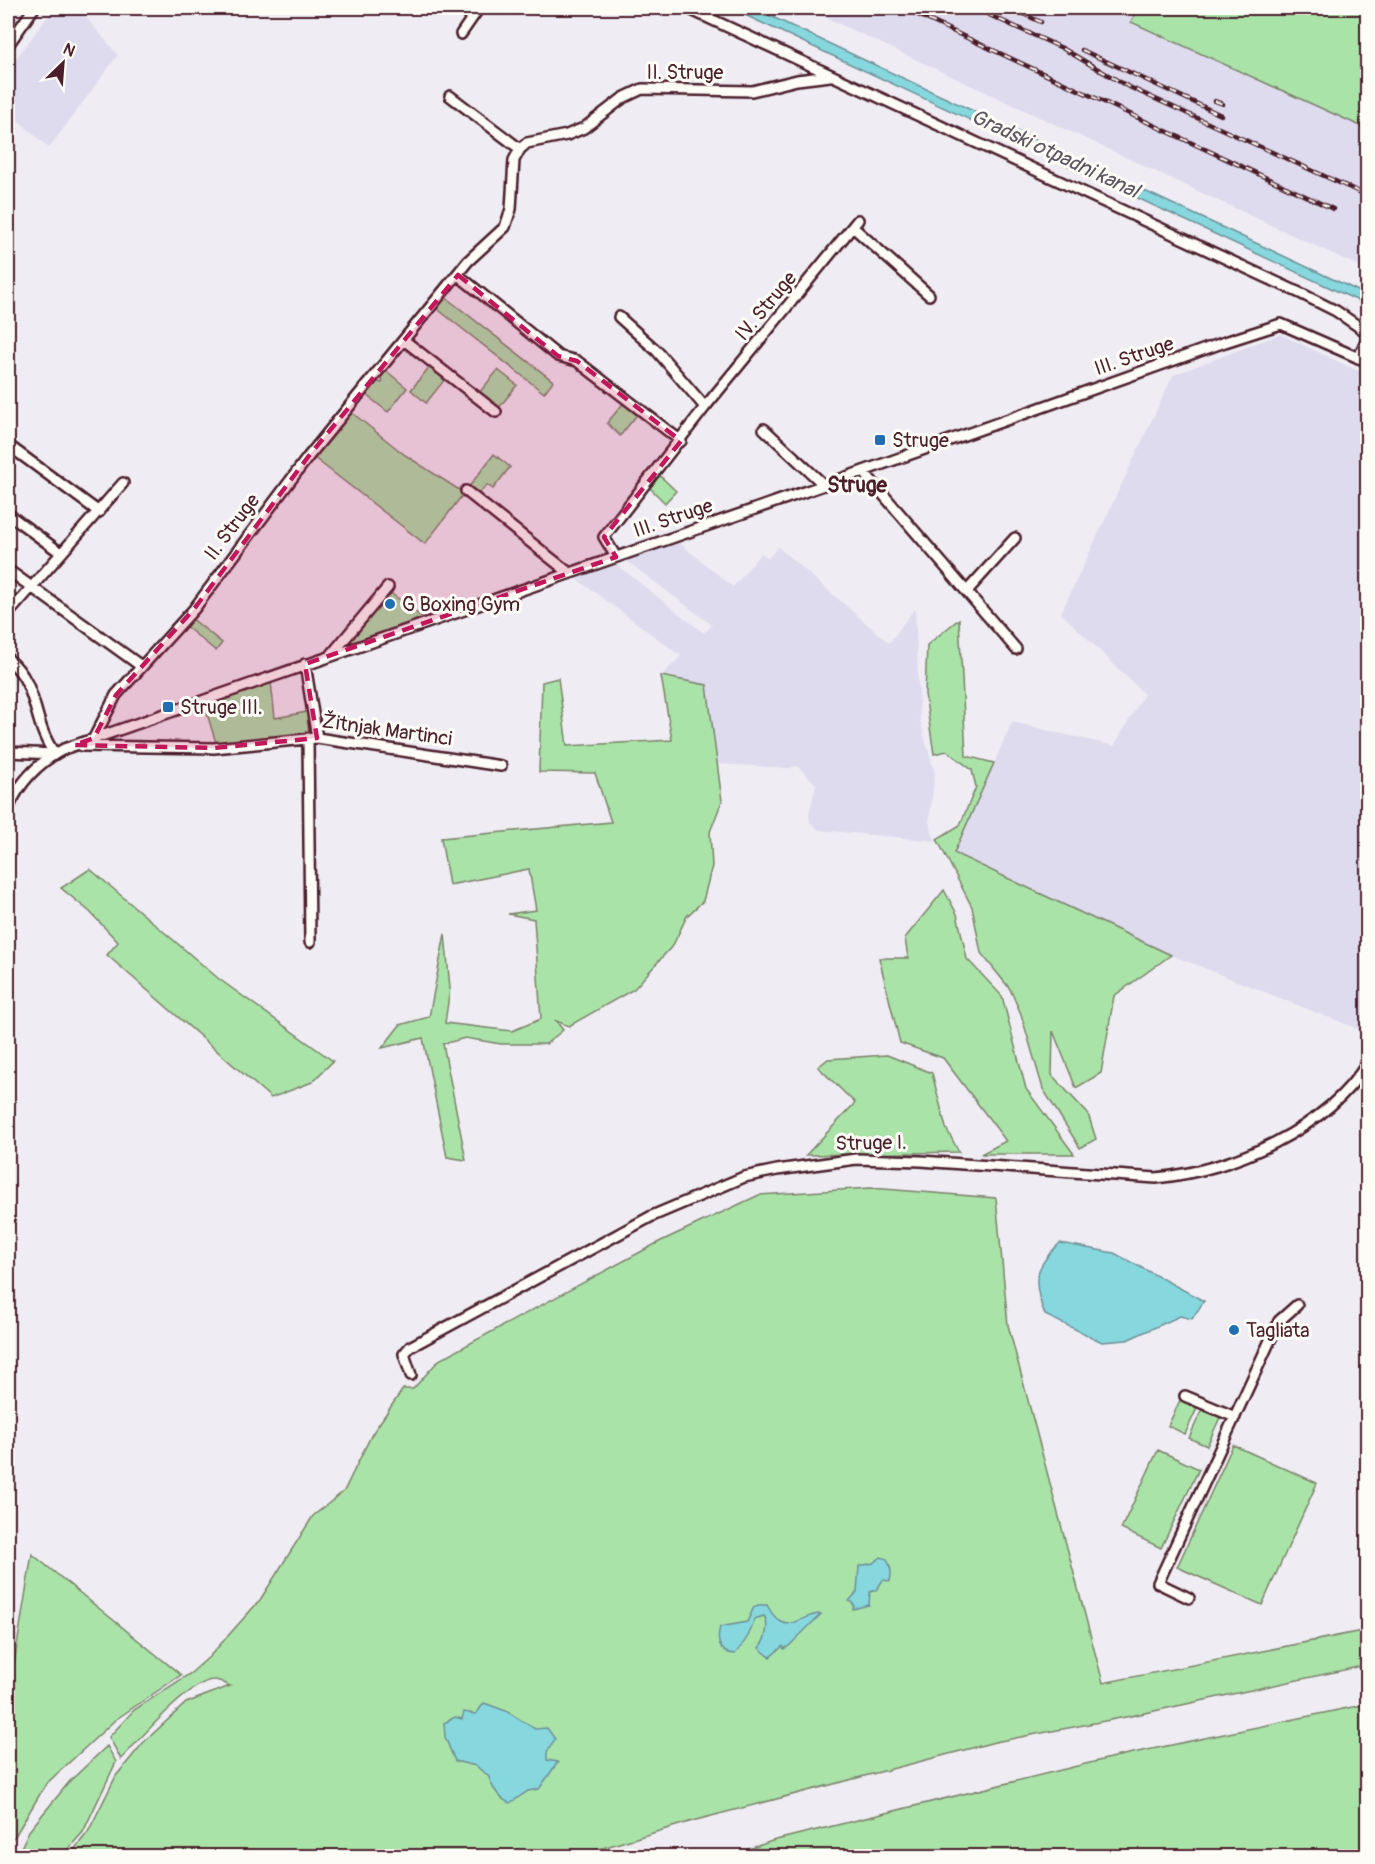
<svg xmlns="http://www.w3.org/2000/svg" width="1375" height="1864" font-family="Pangolin,sans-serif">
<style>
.built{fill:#dedbee}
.green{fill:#aae3a8;stroke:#7a816a;stroke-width:1.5}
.water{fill:#86d8de;stroke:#6e8e96;stroke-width:1.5}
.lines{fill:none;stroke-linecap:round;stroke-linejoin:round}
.minor-casing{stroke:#4a1f2b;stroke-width:14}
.minor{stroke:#fdfcf7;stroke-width:9}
.rail-casing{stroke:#4a1f2b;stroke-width:4.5}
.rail{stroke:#fdfcf7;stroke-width:2;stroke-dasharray:7;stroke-linecap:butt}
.marked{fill:#c2185b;fill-opacity:0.2;stroke:#c2185b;stroke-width:4.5;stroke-dasharray:12 8;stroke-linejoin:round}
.poi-dot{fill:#1f6fb2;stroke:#fdfcf7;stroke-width:2}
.labels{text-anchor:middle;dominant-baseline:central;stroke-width:6;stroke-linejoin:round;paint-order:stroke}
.street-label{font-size:20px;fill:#4a1f2b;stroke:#fdfcf7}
.poi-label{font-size:20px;fill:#4a1f2b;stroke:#fdfcf7;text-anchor:start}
.water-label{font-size:21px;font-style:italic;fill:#5c5661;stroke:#fdfcf7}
.neighbourhood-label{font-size:21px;font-weight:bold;fill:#4a1f2b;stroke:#fdfcf7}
</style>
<rect width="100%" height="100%" fill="#efedf3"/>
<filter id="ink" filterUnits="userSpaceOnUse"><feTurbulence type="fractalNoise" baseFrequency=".0167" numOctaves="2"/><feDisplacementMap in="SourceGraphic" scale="12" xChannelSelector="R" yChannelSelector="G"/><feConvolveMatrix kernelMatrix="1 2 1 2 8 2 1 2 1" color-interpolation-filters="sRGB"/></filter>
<g filter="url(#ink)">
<path class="built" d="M 54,8 L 78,8 L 118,55 L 49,148 L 8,111 L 8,69 Z
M 805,8 L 1138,8 L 1131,22 L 1367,129 L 1367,270 Z
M 8,14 L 20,19 L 8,36 Z
M 1280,334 L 1367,375 L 1368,1020 L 1363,1031 L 1171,955 L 954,853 L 1012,722 L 1114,746 L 1144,694 L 1061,613 L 1173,375 Z
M 676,540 L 733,587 L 761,553 L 768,558 L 778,547 L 889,643 L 915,608 L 920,721 L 935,773 L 929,822 L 935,841 L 819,830 L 810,822 L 809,814 L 816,784 L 797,766 L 789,768 L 716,764 L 707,685 L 661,676 L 681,656 L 574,577 L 613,562 L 704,633 L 712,625 L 624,559 Z"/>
<path class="green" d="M 1138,8 L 1367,8 L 1367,129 L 1131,22 Z
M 445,297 L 553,381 L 544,393 L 436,308 Z
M 430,366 L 446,378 L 426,403 L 411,390 Z
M 384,369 L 407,388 L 388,412 L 365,394 L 376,381 L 382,383 L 383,381 L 380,378 Z
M 498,370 L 517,385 L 498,409 L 478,394 Z
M 626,400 L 640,411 L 620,436 L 607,423 Z
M 351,412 L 405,455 L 464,493 L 425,544 L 313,457 Z
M 494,454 L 510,467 L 493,489 L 487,485 L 477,496 L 468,488 Z
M 658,474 L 676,491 L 665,503 L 648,486 Z
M 387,590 L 423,618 L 346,646 L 344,641 Z
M 191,618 L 222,643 L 216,651 L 184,625 Z
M 959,619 L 966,756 L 994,763 L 954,853 L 1171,955 L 1114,996 L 1101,1073 L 1076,1088 L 1053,1031 L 1052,1075 L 1088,1114 L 1096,1139 L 1080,1148 L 1043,1089 L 1021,1014 L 1010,989 L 981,953 L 972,907 L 937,839 L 960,825 L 976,787 L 972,770 L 947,751 L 934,754 L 925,694 L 927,645 Z
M 661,676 L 707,685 L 722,801 L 710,832 L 712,866 L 703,901 L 687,916 L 673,945 L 634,989 L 569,1026 L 556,1021 L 563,1030 L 546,1044 L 501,1044 L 465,1038 L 443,1044 L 466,1160 L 447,1157 L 423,1038 L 382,1048 L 400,1025 L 429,1017 L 445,934 L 450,988 L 445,1023 L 512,1031 L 541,1019 L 534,919 L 508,914 L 536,910 L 529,869 L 449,885 L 441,838 L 611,822 L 595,773 L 539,772 L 542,682 L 558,678 L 567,746 L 672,740 Z
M 271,682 L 275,718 L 307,712 L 309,735 L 217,746 L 204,704 Z
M 90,869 L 219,979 L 333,1061 L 312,1082 L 271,1098 L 107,955 L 118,942 L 90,912 L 61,888 Z
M 944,890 L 957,914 L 967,959 L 1002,996 L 1026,1089 L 1074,1154 L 981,1154 L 1006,1141 L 943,1058 L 900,1043 L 879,958 L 908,958 L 905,938 Z
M 887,1055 L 932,1073 L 946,1128 L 959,1152 L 806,1155 L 855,1103 L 818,1067 L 828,1059 Z
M 871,1188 L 996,1198 L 1008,1325 L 1103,1683 L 1367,1630 L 1367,1665 L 1131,1716 L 995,1742 L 696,1820 L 576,1856 L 69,1856 L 88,1832 L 116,1776 L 143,1743 L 186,1703 L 230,1686 C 225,1684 219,1679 213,1680 C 190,1681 138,1741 121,1759 L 109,1737 L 134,1710 L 191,1673 L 209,1657 L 260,1600 L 313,1516 L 344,1491 L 372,1434 L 403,1389 L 413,1389 L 439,1360 L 661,1241 L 759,1195 Z
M 1182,1396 L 1199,1404 L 1185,1434 L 1168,1426 Z
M 1204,1405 L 1222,1413 L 1207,1446 L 1189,1438 Z
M 1233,1445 L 1317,1483 L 1262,1605 L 1177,1567 Z
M 1158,1450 L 1199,1469 L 1161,1548 L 1121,1529 Z
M 32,1554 L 181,1675 L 115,1720 L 46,1784 L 15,1836 L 8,1843 L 8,1668 L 12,1668 L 14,1664 Z
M 1367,1704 L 1367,1856 L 729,1856 L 772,1841 L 1114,1757 Z
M 107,1746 L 116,1762 L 83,1832 L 62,1856 L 17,1856 L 29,1831 L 70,1781 Z"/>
<path class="water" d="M 730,8 L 753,8 L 1367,295 L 1367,305 Z
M 1060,1243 L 1114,1253 L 1204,1301 L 1192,1319 L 1180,1316 L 1127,1340 L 1102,1342 L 1045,1315 C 1032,1282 1033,1268 1060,1243 Z
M 881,1557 L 887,1559 C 891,1568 892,1572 890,1581 L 883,1580 L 876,1590 L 870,1592 L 869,1605 L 853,1609 L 854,1604 L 849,1601 L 857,1592 L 859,1566 L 873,1563 Z
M 758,1605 L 767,1605 C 786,1641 799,1614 821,1614 L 789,1646 L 784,1649 L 783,1646 L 770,1657 L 759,1648 C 765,1641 770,1625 764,1616 L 754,1619 C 752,1633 744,1644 735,1654 C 719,1653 716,1641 720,1627 L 747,1622 L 754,1607 Z
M 484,1703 L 506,1711 L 535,1729 L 547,1728 L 555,1739 L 547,1752 L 547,1760 L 558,1762 L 539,1789 L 528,1791 L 510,1803 C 500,1800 491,1786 489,1777 L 476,1766 L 455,1761 L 445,1737 L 444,1723 L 455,1717 L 462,1719 L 464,1712 L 476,1714 Z"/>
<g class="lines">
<defs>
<path id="minor" d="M 687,8 L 1302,294 L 1336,311 L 1368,333
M 461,34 L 479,8
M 8,45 L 34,8
M 450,96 L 520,149
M 854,228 L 929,295
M 458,275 L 558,356 L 577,361 L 681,441
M 619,317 L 657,351 L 705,407
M 405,341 L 496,412
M 1358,358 L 1368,338
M 764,429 L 824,485
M 8,445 L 99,512
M 863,471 L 1016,649
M 466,491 L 568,572
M 8,514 L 61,553
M 616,557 L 604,537 L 705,407 L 858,220
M 8,570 L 141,666
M 967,591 L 1015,538
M 8,614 L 123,483
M 332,654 L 388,587
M 8,659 C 40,685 31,722 55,754
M 305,664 L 317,738
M 94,738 L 116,695 L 194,609 L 308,457 L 468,261 L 505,227 L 511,209 L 514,160 L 520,149 L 527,143 L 567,135 L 584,128 L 623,98 L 642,89 L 752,91 L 797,80 L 830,76
M 308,738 L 310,942
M 82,746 L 214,748 L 317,738 L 501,766
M 8,752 L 55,754
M 8,809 C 19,783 39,762 64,749 L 824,485 L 1225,342 L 1281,324 L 1368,362
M 411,1375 L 404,1354 L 410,1347 L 652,1216 L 744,1177 L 777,1170 L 856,1159 L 921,1161 L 1156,1178 C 1233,1170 1326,1130 1368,1062
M 1185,1396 L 1235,1417
M 1189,1598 L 1158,1583 L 1279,1321 L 1297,1305"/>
</defs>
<use href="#minor" class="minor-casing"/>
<use href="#minor" class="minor"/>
<defs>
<path id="rail" d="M 903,8 L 1333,209
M 974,8 L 1062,48 L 1127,86 L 1368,196
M 1010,8 L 1041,22
M 1082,50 L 1221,115
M 1215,101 L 1223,104"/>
</defs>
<use href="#rail" class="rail-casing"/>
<use href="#rail" class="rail"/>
</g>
</g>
<path class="marked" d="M 458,275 L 558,356 L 577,361 L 681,441 L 604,537 L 616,557 L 305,664 L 317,738 L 214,748 L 74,745 L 94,738 L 116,695 L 194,609 L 308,457 Z"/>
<g class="poi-dot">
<rect x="874" y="434" width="12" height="12" rx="3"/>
<circle cx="390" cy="604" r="6"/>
<rect x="162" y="701" width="12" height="12" rx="3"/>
<circle cx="1234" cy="1330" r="6"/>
</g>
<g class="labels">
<g class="street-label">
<text x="685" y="72">II. Struge</text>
<text transform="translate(766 306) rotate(-50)">IV. Struge</text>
<text transform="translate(1134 356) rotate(-19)">III. Struge</text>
<text transform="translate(673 518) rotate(-19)">III. Struge</text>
<text transform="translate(232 527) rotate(-53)">II. Struge</text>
<text transform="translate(387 730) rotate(8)">Žitnjak Martinci</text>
<text transform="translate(871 1143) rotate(-1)">Struge I.</text>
</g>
<g class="poi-label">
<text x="892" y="440">Struge</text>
<text x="402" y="604">G Boxing Gym</text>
<text x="180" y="707">Struge III.</text>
<text x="1246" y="1330">Tagliata</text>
</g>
<g class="water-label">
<text transform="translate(1055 154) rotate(25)">Gradski otpadni kanal</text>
</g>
<g class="neighbourhood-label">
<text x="857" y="485">Struge</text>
</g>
</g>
<rect width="1375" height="1864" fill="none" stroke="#fdfcf7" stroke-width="30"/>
<rect x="15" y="15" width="1345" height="1834" fill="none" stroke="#4a1f2b" stroke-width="2" filter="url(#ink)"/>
<g transform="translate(63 63) rotate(25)" stroke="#fdfcf7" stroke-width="4.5" paint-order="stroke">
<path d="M0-4.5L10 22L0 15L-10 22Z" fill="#4a1f2b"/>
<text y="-9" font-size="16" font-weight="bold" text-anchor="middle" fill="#4a1f2b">N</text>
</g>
</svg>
